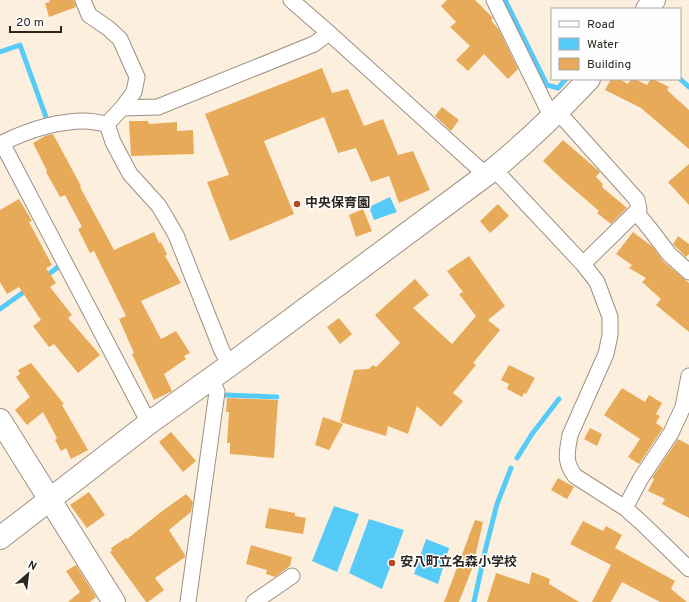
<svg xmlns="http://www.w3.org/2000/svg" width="689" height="602" font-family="Overpass,'Noto Sans JP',sans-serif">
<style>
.water{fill:#57cbf8}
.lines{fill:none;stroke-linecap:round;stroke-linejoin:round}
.stream{stroke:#57cbf8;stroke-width:5}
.building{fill:#e7aa59}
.street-casing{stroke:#9e9183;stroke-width:17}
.secondary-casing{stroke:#9e9183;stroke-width:24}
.street{stroke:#fff;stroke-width:15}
.secondary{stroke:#fff;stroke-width:22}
.poi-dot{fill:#b14a23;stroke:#fefefe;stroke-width:1.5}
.labels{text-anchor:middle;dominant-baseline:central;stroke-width:3;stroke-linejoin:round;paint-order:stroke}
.poi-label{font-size:13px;font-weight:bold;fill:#2c2721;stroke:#fefefe;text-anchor:start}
</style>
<rect width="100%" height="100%" fill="#fdefde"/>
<path class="water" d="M 390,197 L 397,212 L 374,220 L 369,207 Z
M 334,506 L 359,514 L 337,572 L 312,561 Z
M 369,519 L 404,530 L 382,589 L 349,573 Z
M 426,539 L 449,548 L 438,584 L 414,574 Z"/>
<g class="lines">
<path class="stream" d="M 505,0 L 547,85 L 558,88 L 566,79
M 0,52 L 20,45 L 46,117
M 680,79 L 689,87
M 45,277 L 58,267
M 0,309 L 28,289
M 226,395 L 277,397
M 517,458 L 532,434 L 559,399
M 474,602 L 486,547 L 497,504 L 511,468"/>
</g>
<path class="building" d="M 49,0 L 74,0 L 76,7 L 49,17 L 45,3 L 50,2 Z
M 447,0 L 475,0 L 493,18 L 491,20 L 499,30 L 518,69 L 508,79 L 484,54 L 468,71 L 456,60 L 470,46 L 450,27 L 456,22 L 441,6 Z
M 322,68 L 332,93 L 348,89 L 364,126 L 383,119 L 398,155 L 413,151 L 430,190 L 399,203 L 389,176 L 371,182 L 356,148 L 338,153 L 324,117 L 264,141 L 294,214 L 230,241 L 207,182 L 229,175 L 205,114 Z
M 611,79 L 619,79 L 628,84 L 631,79 L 635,79 L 647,85 L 651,79 L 653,79 L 669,87 L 667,90 L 689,110 L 689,149 L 641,108 L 605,90 Z
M 442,107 L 459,120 L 451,131 L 435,116 Z
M 129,121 L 148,121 L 149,124 L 177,122 L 177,131 L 193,130 L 194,154 L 131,156 Z
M 53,134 L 81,186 L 80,187 L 113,248 L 114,250 L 154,232 L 159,243 L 161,242 L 167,254 L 165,256 L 181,283 L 141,301 L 161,339 L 176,331 L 190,353 L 184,356 L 186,359 L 164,374 L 172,391 L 154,400 L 132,354 L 134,353 L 119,319 L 126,316 L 94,251 L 90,253 L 78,229 L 82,227 L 65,195 L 60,197 L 46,172 L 47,171 L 33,143 L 45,136 Z
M 563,140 L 600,172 L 596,177 L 603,184 L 602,187 L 627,208 L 611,224 L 597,213 L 599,211 L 562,179 L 543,161 Z
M 689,164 L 689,205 L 668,182 Z
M 19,199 L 32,221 L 29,222 L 52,265 L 46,268 L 56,283 L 50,287 L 72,315 L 68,318 L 100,355 L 78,373 L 54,344 L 49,347 L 33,326 L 41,320 L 19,287 L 7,294 L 0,282 L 0,210 Z
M 498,204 L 509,216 L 490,233 L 480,221 Z
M 363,209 L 372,231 L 356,237 L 349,215 Z
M 633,232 L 653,247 L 663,261 L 689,283 L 689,332 L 656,305 L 661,299 L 642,282 L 646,278 L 629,268 L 632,265 L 616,254 Z
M 678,236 L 689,244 L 689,254 L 686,257 L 673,244 Z
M 469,256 L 505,306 L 488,320 L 500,330 L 473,363 L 476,365 L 453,393 L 463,401 L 441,427 L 417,406 L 408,434 L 388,426 L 386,436 L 340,422 L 354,370 L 369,369 L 373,365 L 376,367 L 400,343 L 375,315 L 415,279 L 429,295 L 413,308 L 452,344 L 476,316 L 459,294 L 463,292 L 447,271 Z
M 339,318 L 352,334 L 340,344 L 327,327 Z
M 31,363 L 64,404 L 62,405 L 88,450 L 71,459 L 66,448 L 61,451 L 55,440 L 57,438 L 43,412 L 27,425 L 15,410 L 30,397 L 16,377 L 20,374 L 18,370 Z
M 509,365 L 535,378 L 526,394 L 524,393 L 522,397 L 507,389 L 509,384 L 501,380 Z
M 622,388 L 645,402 L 649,395 L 662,403 L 656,414 L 660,416 L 656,423 L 663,428 L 637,467 L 639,464 L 628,457 L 640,439 L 604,415 Z
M 227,398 L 278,400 L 274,458 L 230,454 L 230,443 L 227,443 L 229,412 L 226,412 Z
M 323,417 L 343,424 L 329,450 L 315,445 Z
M 590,428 L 602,434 L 597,446 L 584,439 Z
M 171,432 L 196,461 L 183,472 L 159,442 Z
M 678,439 L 689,445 L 689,518 L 662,504 L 665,499 L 648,491 L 654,479 L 652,478 Z
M 558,478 L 574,487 L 567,499 L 551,490 Z
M 89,492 L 105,515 L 87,528 L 70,505 Z
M 186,494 L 193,502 L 191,512 L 169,530 L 185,555 L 185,557 L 155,578 L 164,590 L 148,602 L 146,602 L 110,552 L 112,550 L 111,548 L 126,538 L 127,539 L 161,512 Z
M 269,508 L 295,513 L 295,516 L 306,518 L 303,534 L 265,528 Z
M 475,520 L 483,522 L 473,566 L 459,602 L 444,602 Z
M 583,521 L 603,531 L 606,526 L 622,535 L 615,548 L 675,581 L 671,589 L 687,602 L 660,602 L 622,582 L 611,602 L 592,602 L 611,565 L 570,544 Z
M 251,545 L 292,557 L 290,566 L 275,577 L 266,574 L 267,570 L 246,564 Z
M 76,565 L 96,597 L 90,602 L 68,602 L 80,592 L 66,571 Z
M 532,572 L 550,579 L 549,584 L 579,602 L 487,602 L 496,573 L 529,584 Z"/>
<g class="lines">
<defs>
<path id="street" d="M 83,0 L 89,15 L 108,28 L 120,39 L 137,77 L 134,92 L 122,108 L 107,124 L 113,142 L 130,174 L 159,206 L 176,235 L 222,351 L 230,365
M 291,0 L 329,33
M 494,0 L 552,118
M 122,108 L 158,107 L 314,44 L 329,33 L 486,175
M 558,112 L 637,200 L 639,209 L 583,264
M 2,143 L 149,423
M 0,144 C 26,131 55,121 85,121 C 92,121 100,123 107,124
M 494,169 L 583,264 L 597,282 L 610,317 L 610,335 L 606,354 L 570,435 C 567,452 564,462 575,476 L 625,508 L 644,525 L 689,569
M 636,212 L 650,229 L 669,254 L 689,272
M 625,508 L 641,478 L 671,433 L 683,407 L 689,376
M 188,602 L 217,392 L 212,379
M 254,602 L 292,576"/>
<path id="secondary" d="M 647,9 L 654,0
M 0,420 L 114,602
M 0,538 L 149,423 L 230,365 L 494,169 C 528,141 559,111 589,79"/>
</defs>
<use href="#street" class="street-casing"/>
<use href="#secondary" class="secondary-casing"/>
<use href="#street" class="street"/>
<use href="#secondary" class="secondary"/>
</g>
<g class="poi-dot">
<circle cx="297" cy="204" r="4"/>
<circle cx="392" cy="563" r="4"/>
</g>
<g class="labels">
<g class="poi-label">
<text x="305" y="204">中央保育園</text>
<text x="400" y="563">安八町立名森小学校</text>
</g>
</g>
<rect x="551" y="8" width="130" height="72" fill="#fefefe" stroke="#aaa8a6"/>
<rect x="559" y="21" width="20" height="6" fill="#ffffff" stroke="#aaa8a6"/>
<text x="587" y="28" font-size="12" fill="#2c2721">Road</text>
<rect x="559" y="38" width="20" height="12" fill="#57cbf8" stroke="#aaa8a6"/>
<text x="587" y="48" font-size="12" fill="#2c2721">Water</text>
<rect x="559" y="58" width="20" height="12" fill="#e7aa59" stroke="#aaa8a6"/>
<text x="587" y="68" font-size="12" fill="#2c2721">Building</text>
<g transform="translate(28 574) rotate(28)" stroke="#fefefe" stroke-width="3" paint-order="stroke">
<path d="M0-3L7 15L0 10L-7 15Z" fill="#2c2721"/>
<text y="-6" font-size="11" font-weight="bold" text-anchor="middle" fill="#2c2721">N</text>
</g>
<path d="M10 26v6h51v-6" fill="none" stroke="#2c2721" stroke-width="2"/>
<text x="16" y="26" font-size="12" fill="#2c2721" stroke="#fefefe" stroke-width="3" paint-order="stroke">20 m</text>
</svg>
